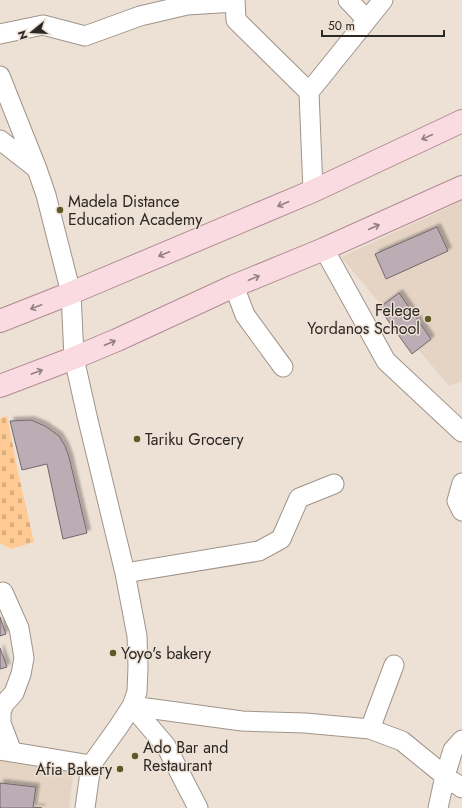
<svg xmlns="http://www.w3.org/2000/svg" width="462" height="808" font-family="Jost,sans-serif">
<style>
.built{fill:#e5d4c4}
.cemetery{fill:url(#cemetery-stones)}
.building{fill:#bcadb5;stroke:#74676e;filter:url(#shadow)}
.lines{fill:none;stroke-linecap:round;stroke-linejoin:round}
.minor-casing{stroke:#9f948a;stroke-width:21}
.major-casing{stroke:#b08c92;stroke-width:24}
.minor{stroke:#fff;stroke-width:19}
.major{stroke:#fadbe2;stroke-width:22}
.oneway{stroke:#928182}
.poi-dot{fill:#5f5926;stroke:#ede1d6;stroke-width:1.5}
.labels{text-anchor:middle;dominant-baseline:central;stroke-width:3;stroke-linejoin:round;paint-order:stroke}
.poi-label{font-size:16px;fill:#2b2723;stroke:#ede1d6;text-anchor:start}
</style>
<defs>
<pattern id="cemetery-stones" width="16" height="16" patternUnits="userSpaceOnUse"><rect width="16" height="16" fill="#ffca94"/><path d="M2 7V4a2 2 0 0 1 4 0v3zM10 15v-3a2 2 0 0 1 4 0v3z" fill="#dbae7f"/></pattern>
<filter id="shadow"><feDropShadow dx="3.5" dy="-3.5" stdDeviation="1" flood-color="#0004"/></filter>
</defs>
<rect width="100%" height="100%" fill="#ede1d6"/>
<path class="built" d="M 462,201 L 462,381 L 449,386 L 341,257 Z
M 0,755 L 74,768 L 69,808 L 0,808 Z"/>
<path class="cemetery" d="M 7,416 L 18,472 L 34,542 L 11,549 L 0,543 L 0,418 Z"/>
<path class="building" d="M 437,227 L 448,251 L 386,279 L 375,254 Z
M 399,293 L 431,339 L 412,354 L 379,308 Z
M 31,420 L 45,426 L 59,436 L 65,446 L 69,457 L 87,533 L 63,539 L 47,464 L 22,470 L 10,421 Z
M 0,617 L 6,634 L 0,636 Z
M 0,648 L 7,667 L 0,669 Z
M 0,783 L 36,787 L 33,807 L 42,808 L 0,808 Z"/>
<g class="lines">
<defs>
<path id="minor" d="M 235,0 L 236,20 L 309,92
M 348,0 L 367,20
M 0,34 L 43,25 L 85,36 L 140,16 L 187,5 L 235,2
M 0,76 L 37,169 L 46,195 L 71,293 L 74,358 L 87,416 L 125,573 L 137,636 L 138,667 L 137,692 L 132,706 L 119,726 L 91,765 L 85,808
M 0,140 L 36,168
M 313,191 L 309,92 L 367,20 L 383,0
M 324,249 L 386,361 L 462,432
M 234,286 L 245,315 L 283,367
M 462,483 L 457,501 L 462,511
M 125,573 L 259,551 L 281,539 L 299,498 L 334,484
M 3,592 L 19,628 L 24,658 L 21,674 L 14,693 L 4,704 L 1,712 L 1,723 L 12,752
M 132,706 L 242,721 L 305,723 L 370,729 L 402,741 L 445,776 L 462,788
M 132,706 L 166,746 L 198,808
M 370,729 L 394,665
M 0,750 L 91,765
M 438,808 L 445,776 L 453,750 L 462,740"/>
<path id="major" d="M 0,321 L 71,293 L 313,191 L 462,121
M 0,386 L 74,358 L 117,340 L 234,286 L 324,249 L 462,187"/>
</defs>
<use href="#minor" class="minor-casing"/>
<use href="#major" class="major-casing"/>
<use href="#minor" class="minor"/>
<use href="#major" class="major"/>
</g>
<defs><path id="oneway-shaft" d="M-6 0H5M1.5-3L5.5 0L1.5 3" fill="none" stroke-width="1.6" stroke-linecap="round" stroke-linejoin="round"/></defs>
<g class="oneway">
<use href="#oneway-shaft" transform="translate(427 137) rotate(155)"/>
<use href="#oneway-shaft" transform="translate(283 204) rotate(157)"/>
<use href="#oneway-shaft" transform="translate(374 227) rotate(-24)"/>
<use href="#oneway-shaft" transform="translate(164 254) rotate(157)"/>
<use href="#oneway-shaft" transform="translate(254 278) rotate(-22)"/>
<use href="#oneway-shaft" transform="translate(36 307) rotate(159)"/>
<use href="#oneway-shaft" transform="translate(110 343) rotate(-23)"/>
<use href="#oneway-shaft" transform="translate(37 372) rotate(-20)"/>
</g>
<g class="poi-dot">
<circle cx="60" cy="210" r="4"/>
<circle cx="428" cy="319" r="4"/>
<circle cx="137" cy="439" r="4"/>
<circle cx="113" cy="653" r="4"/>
<circle cx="135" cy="756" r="4"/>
<circle cx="120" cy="769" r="4"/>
</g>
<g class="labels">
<g class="poi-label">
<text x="68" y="201">Madela Distance<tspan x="68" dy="18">Education Academy</tspan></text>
<text x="420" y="310" text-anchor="end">Felege<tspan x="420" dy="18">Yordanos School</tspan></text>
<text x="145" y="439">Tariku Grocery</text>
<text x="121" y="653">Yoyo's bakery</text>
<text x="143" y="747">Ado Bar and<tspan x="143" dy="18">Restaurant</tspan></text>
<text x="112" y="769" text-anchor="end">Afia Bakery</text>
</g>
</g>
<g transform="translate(32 32) rotate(252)" stroke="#ede1d6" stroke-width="3" paint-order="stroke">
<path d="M0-3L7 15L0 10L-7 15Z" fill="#2b2723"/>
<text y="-6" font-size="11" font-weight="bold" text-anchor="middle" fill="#2b2723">N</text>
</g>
<path d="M322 30v6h122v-6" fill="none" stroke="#2b2723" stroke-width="2"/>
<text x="328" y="30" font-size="12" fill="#2b2723" stroke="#ede1d6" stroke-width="3" paint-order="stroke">50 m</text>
</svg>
